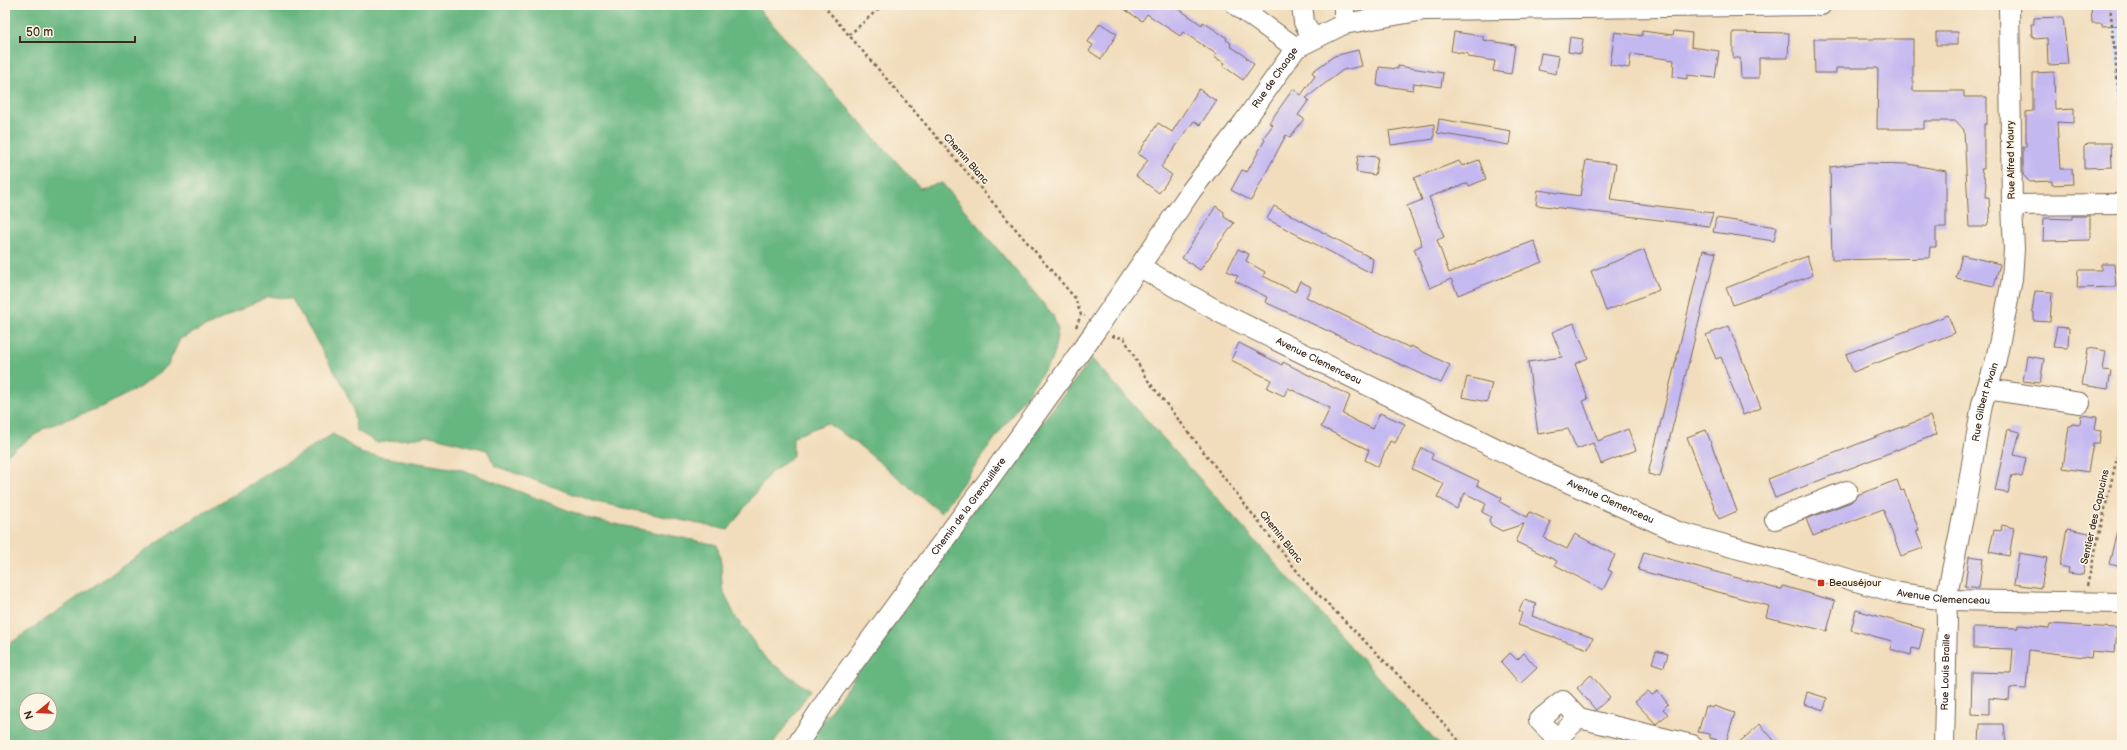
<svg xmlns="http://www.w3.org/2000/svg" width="2127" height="750" font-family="'Balsamiq Sans',sans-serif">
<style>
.built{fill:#cbdcf9}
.forest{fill:#66b680;stroke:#50704f;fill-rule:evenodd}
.building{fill:#c4b8f1}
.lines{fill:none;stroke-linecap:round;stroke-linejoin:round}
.minor-casing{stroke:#7b6955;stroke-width:22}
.path{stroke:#7b6955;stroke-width:2.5;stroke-dasharray:3 3;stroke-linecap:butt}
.minor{stroke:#fff;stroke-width:20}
.poi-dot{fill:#c8321e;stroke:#fcf5e5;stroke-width:1.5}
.labels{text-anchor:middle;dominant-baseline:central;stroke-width:3;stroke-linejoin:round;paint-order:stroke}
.street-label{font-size:10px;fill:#3b2a1e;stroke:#fcf5e5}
.poi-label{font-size:10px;fill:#3b2a1e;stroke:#fcf5e5;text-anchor:start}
</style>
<rect width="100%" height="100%" fill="#fcf5e5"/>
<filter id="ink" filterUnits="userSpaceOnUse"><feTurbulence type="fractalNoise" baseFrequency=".025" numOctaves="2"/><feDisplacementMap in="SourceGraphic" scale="8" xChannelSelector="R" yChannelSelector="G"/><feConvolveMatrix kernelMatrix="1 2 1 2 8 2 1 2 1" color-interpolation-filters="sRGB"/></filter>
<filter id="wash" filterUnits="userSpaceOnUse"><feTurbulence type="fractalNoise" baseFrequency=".012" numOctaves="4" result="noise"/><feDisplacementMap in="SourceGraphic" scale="16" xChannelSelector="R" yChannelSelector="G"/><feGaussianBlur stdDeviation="0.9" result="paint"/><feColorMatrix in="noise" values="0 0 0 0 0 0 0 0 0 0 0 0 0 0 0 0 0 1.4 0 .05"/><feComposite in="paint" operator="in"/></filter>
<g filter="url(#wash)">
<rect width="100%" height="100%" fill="#f1ddbc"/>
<path class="built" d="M 2111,5 L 2122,5 L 2122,113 Z"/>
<path class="forest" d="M 5,5 L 755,5 L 920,188 L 942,183 L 1053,315 L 1058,330 L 1053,358 L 941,513 L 855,442 L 827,423 L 793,437 L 793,457 L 771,472 L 728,530 L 596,502 L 495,466 L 487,450 L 430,436 L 377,443 L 356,430 L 353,408 L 344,388 L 292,299 L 269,296 L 180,339 L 168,365 L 140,387 L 104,406 L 46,427 L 5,456 Z
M 1092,359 L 1439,745 L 806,745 L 988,490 Z
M 333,434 L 363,454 L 463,470 L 591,519 L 717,545 L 721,563 L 722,588 L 736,618 L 766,659 L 810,691 L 772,745 L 5,745 L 5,647 L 180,527 ZM 26,700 L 50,700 L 50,724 L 26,724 Z"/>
<g id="blocks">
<path class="building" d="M 1118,5 L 1173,5 L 1202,25 L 1203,22 L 1227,38 L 1226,40 L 1231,43 L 1230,46 L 1247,57 L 1246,58 L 1254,64 L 1243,80 L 1223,66 L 1225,63 L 1214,57 L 1216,54 L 1183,32 L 1180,36 L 1147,14 L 1142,21 Z
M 2091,5 L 2122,5 L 2122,25 L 2102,26 L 2102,23 L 2092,23 Z
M 2063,17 L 2068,64 L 2048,65 L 2047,38 L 2035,39 L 2035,37 L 2032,36 L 2031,24 L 2034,24 L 2034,18 Z
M 1100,23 L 1117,34 L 1101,59 L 1089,51 L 1093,45 L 1088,42 Z
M 1642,31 L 1673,35 L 1674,31 L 1692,33 L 1691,47 L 1719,51 L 1715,78 L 1687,75 L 1687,79 L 1673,77 L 1674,60 L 1631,54 L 1629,68 L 1610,65 L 1615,32 L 1642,36 Z
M 1454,32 L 1483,36 L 1483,40 L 1515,45 L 1511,74 L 1493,71 L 1495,61 L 1468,57 L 1468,54 L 1451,51 Z
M 1733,32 L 1789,33 L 1788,58 L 1759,58 L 1759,78 L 1741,78 L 1740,58 L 1733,58 Z
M 1936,32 L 1958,32 L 1958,45 L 1936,45 Z
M 1570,37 L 1583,39 L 1581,54 L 1568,52 Z
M 1814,39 L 1913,39 L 1913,91 L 1964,91 L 1964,97 L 1987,97 L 1987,124 L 1984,124 L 1984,169 L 1981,169 L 1986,183 L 1985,197 L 1989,197 L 1990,218 L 1987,225 L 1982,227 L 1969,227 L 1964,130 L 1956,121 L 1924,121 L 1924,129 L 1877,129 L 1878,68 L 1836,68 L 1836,73 L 1815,73 Z
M 1358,50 L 1362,66 L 1343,70 L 1306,98 L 1309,100 L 1298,115 L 1304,119 L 1290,137 L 1286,135 L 1252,199 L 1250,200 L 1231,190 L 1242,170 L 1247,172 L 1265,140 L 1263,138 L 1273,125 L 1269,123 L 1293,89 L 1301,95 L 1315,76 L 1312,72 L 1334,56 Z
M 1541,53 L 1559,56 L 1556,74 L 1538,70 Z
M 1398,66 L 1443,73 L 1441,87 L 1414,83 L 1413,90 L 1377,85 L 1379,67 L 1398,69 Z
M 2054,72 L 2055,110 L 2074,109 L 2074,123 L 2057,122 L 2060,169 L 2072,169 L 2073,184 L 2052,185 L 2052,181 L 2030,182 L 2023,175 L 2023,147 L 2026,147 L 2026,112 L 2033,111 L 2033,73 Z
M 1199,89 L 1216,101 L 1200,125 L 1194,121 L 1161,167 L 1172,175 L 1159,193 L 1136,176 L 1148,160 L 1138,154 L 1158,123 L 1172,132 Z
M 1439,119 L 1511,131 L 1509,145 L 1437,133 Z
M 1434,124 L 1434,139 L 1391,145 L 1389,131 Z
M 2088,143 L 2111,143 L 2112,167 L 2084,168 L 2084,147 Z
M 1358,155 L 1378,157 L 1375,175 L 1356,172 Z
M 1479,160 L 1486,179 L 1469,186 L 1468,183 L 1429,197 L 1444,237 L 1437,240 L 1449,273 L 1534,241 L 1542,262 L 1458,295 L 1451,279 L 1430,288 L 1414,249 L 1422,245 L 1407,206 L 1422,200 L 1414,178 L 1459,161 L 1462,166 Z
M 1586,160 L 1616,164 L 1610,200 L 1713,213 L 1709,226 L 1536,205 L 1538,190 L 1580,196 Z
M 1863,163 L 1908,164 L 1946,171 L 1946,227 L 1936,227 L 1936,247 L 1930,247 L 1929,258 L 1832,260 L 1830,167 Z
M 1216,206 L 1224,212 L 1224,217 L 1234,223 L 1200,270 L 1182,258 Z
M 1274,206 L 1373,259 L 1371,273 L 1267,219 Z
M 2072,216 L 2090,216 L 2090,240 L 2043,241 L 2044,218 L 2072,219 Z
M 1716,218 L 1777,227 L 1774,241 L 1713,232 Z
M 1238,249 L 1249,254 L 1246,261 L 1265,272 L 1263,276 L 1295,292 L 1300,281 L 1311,287 L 1306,297 L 1410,348 L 1411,346 L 1450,365 L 1441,383 L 1265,302 L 1267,297 L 1235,281 L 1238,276 L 1227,271 Z
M 1644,250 L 1659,290 L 1606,311 L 1591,271 Z
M 1703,250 L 1716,253 L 1660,477 L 1648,474 Z
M 1962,255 L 2000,264 L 1994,286 L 1956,278 Z
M 1807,256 L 1813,275 L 1733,305 L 1726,288 Z
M 2101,264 L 2114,264 L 2116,287 L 2077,288 L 2078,270 L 2101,270 Z
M 2035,291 L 2052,292 L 2050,322 L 2034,321 L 2034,312 L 2032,311 Z
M 1948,315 L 1955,333 L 1853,372 L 1846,354 Z
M 1574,323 L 1588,358 L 1575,364 L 1588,399 L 1583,401 L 1598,441 L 1628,429 L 1636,450 L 1601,464 L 1593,443 L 1577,449 L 1568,429 L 1538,434 L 1528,362 L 1562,357 L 1552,332 Z
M 1729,326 L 1761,408 L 1743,415 L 1721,357 L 1716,359 L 1706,335 Z
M 2057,327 L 2069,328 L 2068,348 L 2053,347 Z
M 1239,343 L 1282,365 L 1283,362 L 1350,396 L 1343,414 L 1358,422 L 1373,429 L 1380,413 L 1405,424 L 1395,443 L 1390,441 L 1378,467 L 1365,460 L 1369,450 L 1321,427 L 1330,408 L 1288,388 L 1284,396 L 1267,388 L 1271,380 L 1231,360 Z
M 2088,348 L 2106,351 L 2103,370 L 2111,371 L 2108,389 L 2082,385 Z
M 2027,356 L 2044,359 L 2040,383 L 2023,381 Z
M 1467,377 L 1492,383 L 1487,402 L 1462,397 Z
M 2081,415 L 2097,417 L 2095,430 L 2101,431 L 2099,443 L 2093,443 L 2088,472 L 2063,468 L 2069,426 L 2071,426 L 2072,423 L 2080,424 Z
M 1930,416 L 1937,434 L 1775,498 L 1768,479 Z
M 2008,429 L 2020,432 L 2014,455 L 2026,458 L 2022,477 L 2012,475 L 2008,493 L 1995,491 Z
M 1706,430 L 1737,511 L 1719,519 L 1687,437 Z
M 1422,448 L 1433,454 L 1431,459 L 1479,481 L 1477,485 L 1502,498 L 1500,502 L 1527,517 L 1530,512 L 1551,522 L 1544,538 L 1567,549 L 1575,534 L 1615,555 L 1608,570 L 1612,572 L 1603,590 L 1555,565 L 1557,561 L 1516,542 L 1524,524 L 1502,531 L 1491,525 L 1489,520 L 1491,517 L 1482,512 L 1486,504 L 1465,493 L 1457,509 L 1437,497 L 1444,484 L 1412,469 Z
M 1897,480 L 1901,491 L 1904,490 L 1919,530 L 1916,531 L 1923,548 L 1901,556 L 1883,509 L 1813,536 L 1806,519 L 1851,502 L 1857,495 Z
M 2002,525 L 2014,528 L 2009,556 L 1989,552 L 1994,530 L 2001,531 Z
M 2067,529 L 2090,533 L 2083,575 L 2068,573 L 2069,568 L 2060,566 Z
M 2117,531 L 2122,531 L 2122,567 L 2109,564 Z
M 1644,552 L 1774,588 L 1782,589 L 1783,586 L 1835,601 L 1827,631 L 1766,617 L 1769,606 L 1638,570 Z
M 2019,553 L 2047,558 L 2041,588 L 2014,584 Z
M 1969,556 L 1983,558 L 1979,588 L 1965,586 Z
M 1524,600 L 1536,604 L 1532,616 L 1593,638 L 1588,649 L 1518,625 L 1522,613 L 1519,611 Z
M 1856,610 L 1924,629 L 1919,650 L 1912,648 L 1911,655 L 1890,649 L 1892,641 L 1851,630 Z
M 2050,624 L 2117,628 L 2115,653 L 2092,651 L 2091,658 L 2029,650 L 2026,689 L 2010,688 L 2009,700 L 1989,698 L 1989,715 L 1971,714 L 1972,672 L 2011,673 L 2013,649 L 1973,648 L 1973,627 L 2018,628 L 2018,625 L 2049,628 Z
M 1656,651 L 1668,654 L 1664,667 L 1652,663 Z
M 1510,653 L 1517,660 L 1524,653 L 1537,668 L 1520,684 L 1501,662 Z
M 1591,675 L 1610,697 L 1596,710 L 1577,688 Z
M 1648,691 L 1652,695 L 1658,691 L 1668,704 L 1663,709 L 1668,714 L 1656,724 L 1635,702 Z
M 1807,692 L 1827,698 L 1824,710 L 1804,704 Z
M 1706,706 L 1713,708 L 1714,706 L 1735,713 L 1726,742 L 1710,738 L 1710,734 L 1698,732 Z
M 1760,724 L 1778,745 L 1736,745 Z
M 1980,724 L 2004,724 L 2006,745 L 1979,745 Z"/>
</g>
</g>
<g filter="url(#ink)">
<use href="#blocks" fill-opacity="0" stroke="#7b6955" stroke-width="1"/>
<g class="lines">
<defs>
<g id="minor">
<path d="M 1236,5 L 1296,48"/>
<path d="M 1302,5 L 1304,22 L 1312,38"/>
<path d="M 1344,5 L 1344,24"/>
<path d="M 2012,205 L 2122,204"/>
<path id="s1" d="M 1140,267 L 1223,314 L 1534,467 L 1678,532 L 1899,593 L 1946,600 L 2122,603"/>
<path d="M 1987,389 L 2080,403"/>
<path d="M 1775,519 L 1847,491"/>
<path d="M 1579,718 L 1556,739 L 1539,720 L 1563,701 L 1579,718 L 1692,745"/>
<path id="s2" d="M 797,745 L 834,689 L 987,482 L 1096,330 L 1191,191 L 1244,122 L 1296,48 L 1344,24 L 1424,10 L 1821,5"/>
<path id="s3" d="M 1944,745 L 1947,620 L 1946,600 L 1964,512 L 1982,404 L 1995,364 L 2004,321 L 2012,279 L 2014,249 L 2012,205 L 2009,5"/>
</g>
</defs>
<use href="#minor" class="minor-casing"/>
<path class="path" d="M 823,5 L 1075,298 L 1081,315 L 1085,316
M 2110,5 L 2122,126
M 849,35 L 883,5
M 1076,327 L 1081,315
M 1112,336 L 1124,338 L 1146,378 L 1304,580 L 1416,693 L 1463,745
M 2087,586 L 2122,436"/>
<use href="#minor" class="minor"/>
</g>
</g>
<rect class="poi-dot" x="1817" y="579" width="8" height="8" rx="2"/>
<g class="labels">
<g class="street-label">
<text stroke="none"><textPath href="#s2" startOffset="821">Rue de Chaage</textPath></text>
<text transform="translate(966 159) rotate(49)">Chemin Blanc</text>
<text transform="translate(2011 160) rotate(-91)">Rue Alfred Maury</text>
<text stroke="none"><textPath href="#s1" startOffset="202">Avenue Clemenceau</textPath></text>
<text stroke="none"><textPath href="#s3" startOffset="347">Rue Gilbert Pivain</textPath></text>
<text stroke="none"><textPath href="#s1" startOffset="526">Avenue Clemenceau</textPath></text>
<text stroke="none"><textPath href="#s2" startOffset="294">Chemin de la Grenouillère</textPath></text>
<text transform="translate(2095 517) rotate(-77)">Sentier des Capucins</text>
<text transform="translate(1281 537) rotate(52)">Chemin Blanc</text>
<text stroke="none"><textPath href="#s1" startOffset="874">Avenue Clemenceau</textPath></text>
<text stroke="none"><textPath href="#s3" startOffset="73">Rue Louis Braille</textPath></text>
</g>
<g class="poi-label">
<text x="1829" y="583">Beauséjour</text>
</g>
</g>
<rect width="2127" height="750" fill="none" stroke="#fcf5e5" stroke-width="20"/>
<g transform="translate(38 712) rotate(252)"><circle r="19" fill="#fcf5e5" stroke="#afa495"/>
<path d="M0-3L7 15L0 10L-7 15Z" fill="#c8321e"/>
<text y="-6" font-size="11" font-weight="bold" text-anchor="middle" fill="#3b2a1e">N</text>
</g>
<path d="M20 36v6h115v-6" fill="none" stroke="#3b2a1e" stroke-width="2"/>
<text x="26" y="36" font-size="12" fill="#3b2a1e" stroke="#fcf5e5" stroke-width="3" paint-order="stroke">50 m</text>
</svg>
